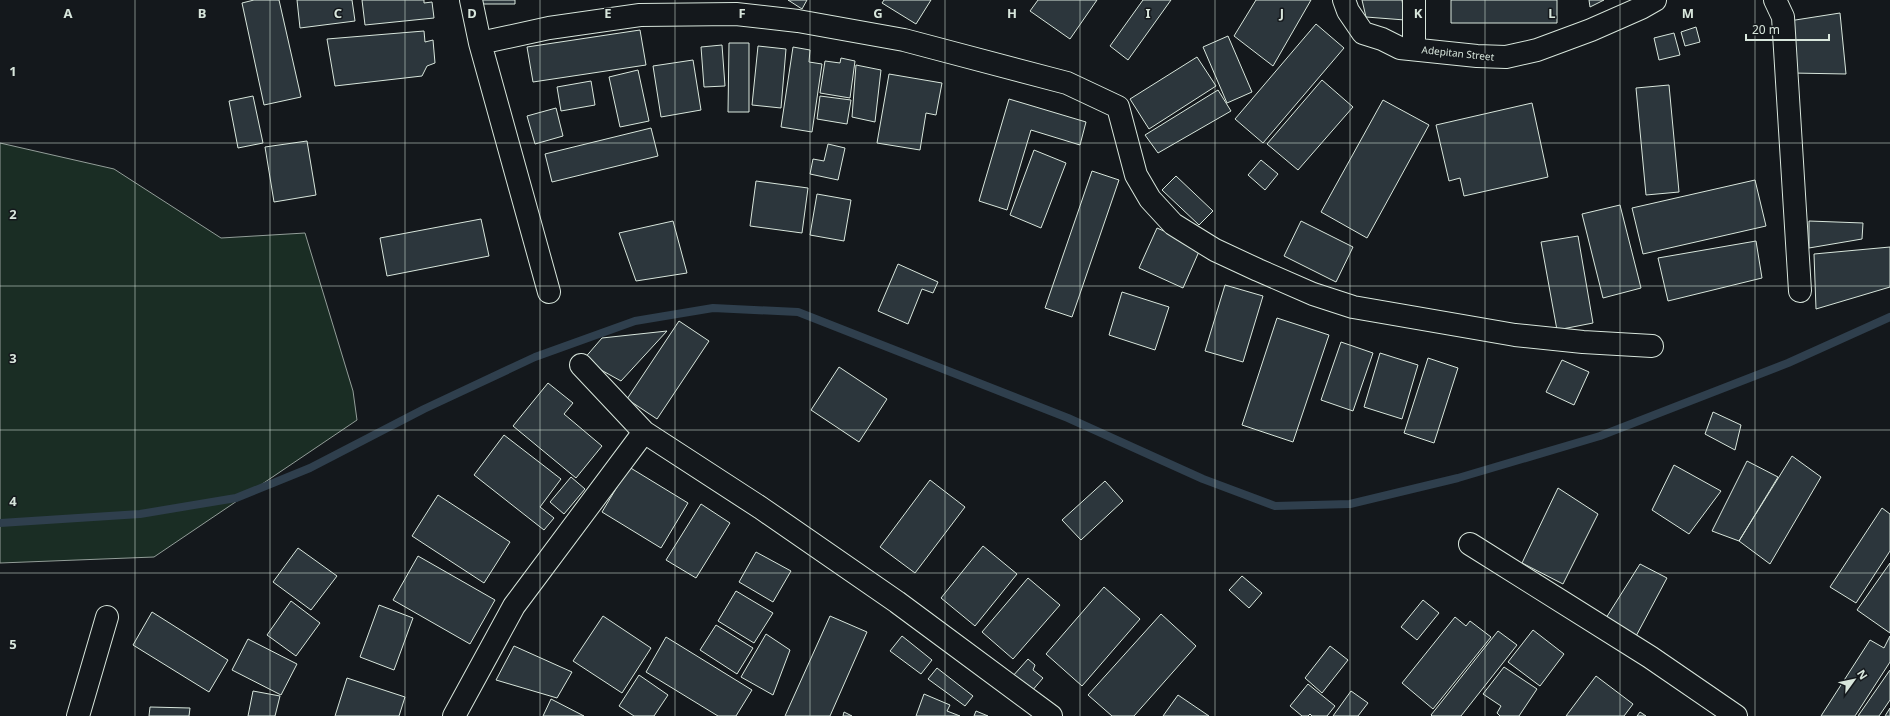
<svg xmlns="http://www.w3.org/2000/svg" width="1890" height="716" font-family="'Noto Sans',sans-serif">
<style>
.green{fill:#1a2d24;stroke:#939e99}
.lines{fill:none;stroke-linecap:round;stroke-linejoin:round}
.stream{stroke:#2f3f4d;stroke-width:8}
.building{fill:#2c363c;stroke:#d8e6dc}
.minor-casing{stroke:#d8e6dc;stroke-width:24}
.minor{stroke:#14181c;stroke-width:22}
.grid{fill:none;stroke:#d8e6dc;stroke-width:1;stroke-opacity:0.55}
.labels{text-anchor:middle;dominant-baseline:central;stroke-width:3;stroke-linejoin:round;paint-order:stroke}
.street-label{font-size:10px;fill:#d8e6dc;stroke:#14181c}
.grid-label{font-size:13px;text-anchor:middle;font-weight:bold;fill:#d8e6dc;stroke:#14181c;stroke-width:3;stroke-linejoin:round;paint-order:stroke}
</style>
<rect width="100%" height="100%" fill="#14181c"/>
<path class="green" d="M 0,143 L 114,169 L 221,238 L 305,233 L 353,391 L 357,420 L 154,557 L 0,563 Z"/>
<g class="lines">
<path class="stream" d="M 0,523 L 140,514 L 236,498 L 310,468 L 424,409 L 535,357 L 635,321 L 713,308 L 798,312 L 1068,418 L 1203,479 L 1275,506 L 1350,504 L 1458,478 L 1600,436 L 1788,363 L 1890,317"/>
</g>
<path class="building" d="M 254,0 L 279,0 L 301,97 L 264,105 L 242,3 Z
M 297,0 L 352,0 L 355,21 L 300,28 Z
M 362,0 L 424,0 L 424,3 L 432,2 L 434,18 L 365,25 Z
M 475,0 L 515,0 L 515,4 L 475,4 Z
M 788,0 L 807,0 L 802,9 Z
M 884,0 L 931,0 L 916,24 L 882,3 Z
M 1038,0 L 1097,0 L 1070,39 L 1030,11 Z
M 1143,0 L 1171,0 L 1128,60 L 1110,46 Z
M 1256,0 L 1311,0 L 1273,66 L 1234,36 Z
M 1362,0 L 1402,0 L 1405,20 L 1366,17 Z
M 1451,0 L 1557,0 L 1557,23 L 1451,23 Z
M 1589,0 L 1604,0 L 1590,7 Z
M 1840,13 L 1846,74 L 1792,73 L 1789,21 Z
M 1316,24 L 1344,48 L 1263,143 L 1235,119 Z
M 1696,27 L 1700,42 L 1685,46 L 1681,32 Z
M 640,30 L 646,65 L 533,82 L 527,47 Z
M 424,31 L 425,42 L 433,40 L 435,63 L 427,66 L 422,76 L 335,86 L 327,39 Z
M 1674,33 L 1680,55 L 1659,60 L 1654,38 Z
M 1228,36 L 1252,92 L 1227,103 L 1203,47 Z
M 729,43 L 749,43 L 749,112 L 728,112 Z
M 722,45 L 725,86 L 704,87 L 701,47 Z
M 758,46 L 786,49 L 781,108 L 752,105 Z
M 793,47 L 810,50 L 809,62 L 822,64 L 812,132 L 781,127 Z
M 1197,57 L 1216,86 L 1149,129 L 1130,99 Z
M 841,58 L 855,61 L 850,98 L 820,93 L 825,61 L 840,63 Z
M 693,60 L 701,110 L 661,117 L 653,66 Z
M 856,65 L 881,70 L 875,122 L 852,117 Z
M 638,70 L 649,121 L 620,127 L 609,77 Z
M 889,74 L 942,83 L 936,115 L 926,113 L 920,150 L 877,143 Z
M 1322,80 L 1353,107 L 1298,170 L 1267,144 Z
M 591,81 L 595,105 L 561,111 L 557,87 Z
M 1669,85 L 1679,192 L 1646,195 L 1636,88 Z
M 1218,90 L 1231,111 L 1158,153 L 1145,135 Z
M 253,96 L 263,143 L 238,148 L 229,101 Z
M 820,96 L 851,100 L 847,124 L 817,119 Z
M 1009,99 L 1086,122 L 1080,145 L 1031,130 L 1007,210 L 979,201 Z
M 1383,100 L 1429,125 L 1367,238 L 1321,212 Z
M 1532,103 L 1548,177 L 1464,196 L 1460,178 L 1449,181 L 1436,125 Z
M 556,108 L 563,136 L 535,144 L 527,116 Z
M 651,128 L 658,156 L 552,182 L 545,154 Z
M 307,141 L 316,195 L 274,202 L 265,147 Z
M 828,144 L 845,148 L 838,180 L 810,174 L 813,159 L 824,161 Z
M 1034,150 L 1066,163 L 1041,228 L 1010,215 Z
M 1261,160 L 1278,174 L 1265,190 L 1248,175 Z
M 1092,171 L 1119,180 L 1072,317 L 1045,308 Z
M 1176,176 L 1213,211 L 1199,225 L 1162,190 Z
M 1755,180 L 1766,226 L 1643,254 L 1632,208 Z
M 756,181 L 808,188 L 802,233 L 750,226 Z
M 817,194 L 851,200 L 844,241 L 810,235 Z
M 1620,205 L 1641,288 L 1603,298 L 1582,214 Z
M 481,219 L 489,256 L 387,276 L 380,238 Z
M 673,221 L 687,273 L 636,281 L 619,233 Z
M 1301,221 L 1353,247 L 1336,282 L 1284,256 Z
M 1809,221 L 1863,223 L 1862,239 L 1809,248 Z
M 1157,228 L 1201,247 L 1183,288 L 1139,268 Z
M 1578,236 L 1593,323 L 1557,330 L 1541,242 Z
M 1756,241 L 1762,278 L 1668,301 L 1658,258 Z
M 1890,247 L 1890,287 L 1816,309 L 1814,254 Z
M 898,264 L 938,282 L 933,293 L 922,289 L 908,324 L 878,311 Z
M 1225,285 L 1263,296 L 1243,362 L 1205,351 Z
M 1122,292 L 1169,307 L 1155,350 L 1109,335 Z
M 1277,318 L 1329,335 L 1293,442 L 1242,425 Z
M 679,321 L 709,341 L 657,419 L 627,399 Z
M 667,331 L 621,381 L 583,360 L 602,338 Z
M 1341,342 L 1373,353 L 1353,411 L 1321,400 Z
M 1380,353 L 1418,365 L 1402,419 L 1364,407 Z
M 1428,358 L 1458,368 L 1434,443 L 1404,433 Z
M 1562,360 L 1589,372 L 1574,405 L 1546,392 Z
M 839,367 L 887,399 L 859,442 L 811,410 Z
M 548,383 L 573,403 L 564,414 L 602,446 L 576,478 L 513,426 Z
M 1713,412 L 1741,425 L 1735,450 L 1705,434 Z
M 504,435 L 561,479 L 540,507 L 554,518 L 544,530 L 474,475 Z
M 1792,456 L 1821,477 L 1770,564 L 1739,541 Z
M 1747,461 L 1778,477 L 1739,541 L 1712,531 Z
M 1674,465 L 1721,491 L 1689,534 L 1652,510 Z
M 629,467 L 688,503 L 661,548 L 602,512 Z
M 571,477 L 585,489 L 564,514 L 550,502 Z
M 930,480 L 965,507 L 915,573 L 880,547 Z
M 1105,481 L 1123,501 L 1081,540 L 1062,520 Z
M 1558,488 L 1598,514 L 1563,584 L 1522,563 Z
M 438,495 L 510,542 L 484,583 L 412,536 Z
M 701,504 L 730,523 L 696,578 L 666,560 Z
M 1882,508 L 1890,514 L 1890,551 L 1856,603 L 1830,587 Z
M 983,546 L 1017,574 L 975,626 L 941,598 Z
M 298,548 L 337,576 L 311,610 L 273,582 Z
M 756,552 L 791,571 L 773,602 L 739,582 Z
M 418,556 L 495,600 L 470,644 L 393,600 Z
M 1890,563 L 1890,633 L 1857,610 Z
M 1640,564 L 1667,578 L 1635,638 L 1606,618 Z
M 1242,576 L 1262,593 L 1249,608 L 1229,590 Z
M 1028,578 L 1060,605 L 1013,659 L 982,632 Z
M 1104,587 L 1140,619 L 1082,686 L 1046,654 Z
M 736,591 L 773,613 L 754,643 L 718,621 Z
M 1423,600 L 1439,613 L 1417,640 L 1401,627 Z
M 291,601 L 320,623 L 296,656 L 267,635 Z
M 379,605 L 413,618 L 394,670 L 360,657 Z
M 152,612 L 228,660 L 209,692 L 133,645 Z
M 1161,614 L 1196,646 L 1134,716 L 1112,716 L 1088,695 Z
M 603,616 L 651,648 L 622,693 L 573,661 Z
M 830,616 L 867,632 L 830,716 L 785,716 Z
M 1455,617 L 1466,626 L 1470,621 L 1491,637 L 1433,709 L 1402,683 Z
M 716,625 L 753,648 L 737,674 L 700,650 Z
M 1533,630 L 1564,654 L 1540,686 L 1508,662 Z
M 1498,631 L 1517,645 L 1461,716 L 1432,716 L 1431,715 Z
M 766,634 L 790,650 L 773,695 L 741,677 Z
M 902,636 L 932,660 L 921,674 L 890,651 Z
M 1890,636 L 1890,662 L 1855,716 L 1821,716 L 1870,640 L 1884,648 Z
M 666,637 L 752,690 L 736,716 L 718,716 L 646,672 Z
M 248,639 L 297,664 L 281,695 L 232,670 Z
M 514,646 L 572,672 L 557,698 L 496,680 Z
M 1330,646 L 1348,660 L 1322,693 L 1305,678 Z
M 1028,659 L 1035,665 L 1033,670 L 1043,678 L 1031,692 L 1012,677 Z
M 1504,667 L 1537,689 L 1519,716 L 1500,716 L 1497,713 L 1501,706 L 1483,694 Z
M 937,668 L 973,696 L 965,706 L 928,679 Z
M 1890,670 L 1890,700 L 1879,716 L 1858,716 Z
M 639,675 L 668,695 L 654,716 L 634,716 L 619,706 Z
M 1596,676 L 1633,704 L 1624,716 L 1566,716 Z
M 347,678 L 405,697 L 399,716 L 335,716 Z
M 1308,684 L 1335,706 L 1327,716 L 1312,716 L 1310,714 L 1308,716 L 1302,716 L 1290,706 Z
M 253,691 L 280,696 L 275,716 L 248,716 Z
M 1351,691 L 1368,703 L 1358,716 L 1333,716 Z
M 924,694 L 950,705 L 947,711 L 960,716 L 916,716 Z
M 1178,695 L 1209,716 L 1163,716 Z
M 551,699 L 584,716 L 543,716 Z
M 150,707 L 190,708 L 189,716 L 149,716 Z
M 1890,708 L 1890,716 L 1885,716 Z
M 976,711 L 988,716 L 974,716 Z
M 844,712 L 852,716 L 843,716 Z
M 1640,712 L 1646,716 L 1637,716 Z"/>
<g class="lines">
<defs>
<path id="minor" d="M 471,0 L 480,43 L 549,292
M 1344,0 L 1348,11 L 1363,33 L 1382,39 L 1400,48 L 1477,56 L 1506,57 L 1537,50 L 1591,30 L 1641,8 L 1655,0
M 1414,0 L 1414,48
M 1775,0 L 1783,17 L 1800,291
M 480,43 L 549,28 L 640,15 L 736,14 L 798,21 L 904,40 L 1067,83 L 1118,107 L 1136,175 L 1150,199 L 1173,224 L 1181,229 L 1215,250 L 1258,270 L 1313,294 L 1353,307 L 1515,335 L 1583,342 L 1652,346
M 581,365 L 644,432 L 761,508 L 897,602 L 1051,716
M 1470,544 L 1650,657 L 1736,716
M 78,716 L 107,617
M 454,716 L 514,606 L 644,432"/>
</defs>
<use href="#minor" class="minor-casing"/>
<use href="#minor" class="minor"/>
</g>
<path class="grid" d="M 135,0 L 135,716M 270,0 L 270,716M 405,0 L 405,716M 540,0 L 540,716M 675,0 L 675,716M 810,0 L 810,716M 945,0 L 945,716M 1080,0 L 1080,716M 1215,0 L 1215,716M 1350,0 L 1350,716M 1485,0 L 1485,716M 1620,0 L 1620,716M 1755,0 L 1755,716M 0,143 L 1890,143M 0,286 L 1890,286M 0,430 L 1890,430M 0,573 L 1890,573"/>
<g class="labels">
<g class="street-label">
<text transform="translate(1458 53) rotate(6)">Adepitan Street</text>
</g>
</g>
<g class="grid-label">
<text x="68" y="18">A</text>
<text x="202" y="18">B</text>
<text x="338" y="18">C</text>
<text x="472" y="18">D</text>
<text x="608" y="18">E</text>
<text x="742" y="18">F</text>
<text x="878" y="18">G</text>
<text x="1012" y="18">H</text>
<text x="1148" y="18">I</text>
<text x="1282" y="18">J</text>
<text x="1418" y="18">K</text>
<text x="1552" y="18">L</text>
<text x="1688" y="18">M</text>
<text x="13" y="76">1</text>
<text x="13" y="219">2</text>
<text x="13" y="363">3</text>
<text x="13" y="506">4</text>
<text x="13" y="649">5</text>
</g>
<g transform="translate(1854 680) rotate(57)" stroke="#14181c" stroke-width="3" paint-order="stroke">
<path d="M0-3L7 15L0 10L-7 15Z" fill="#d8e6dc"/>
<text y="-6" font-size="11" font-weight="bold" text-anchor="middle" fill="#d8e6dc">N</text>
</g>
<path d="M1746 34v6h83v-6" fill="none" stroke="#d8e6dc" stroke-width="2"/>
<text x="1752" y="34" font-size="12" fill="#d8e6dc" stroke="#14181c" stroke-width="3" paint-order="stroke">20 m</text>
</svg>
